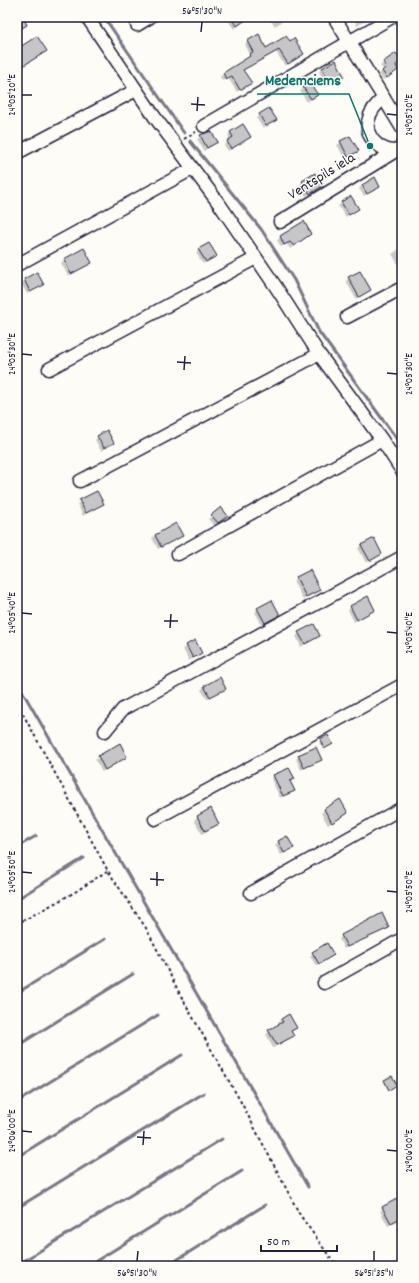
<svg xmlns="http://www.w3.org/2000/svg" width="419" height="1283" font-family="Dekko,sans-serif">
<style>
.shadow{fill:#0003}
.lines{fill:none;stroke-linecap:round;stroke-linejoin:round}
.stream{stroke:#787885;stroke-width:3}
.building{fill:#c6c6c8;stroke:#22223b}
.minor-casing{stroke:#22223b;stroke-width:15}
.path{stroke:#22223b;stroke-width:2;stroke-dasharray:3 3;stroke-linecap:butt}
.minor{stroke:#fdfcf7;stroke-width:12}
.ticks{fill:none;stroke:#22223b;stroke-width:1.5}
.labels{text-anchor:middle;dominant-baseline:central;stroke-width:3;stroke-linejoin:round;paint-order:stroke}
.street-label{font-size:15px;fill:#22223b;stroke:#fdfcf7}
.leader{fill:none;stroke:#0f766e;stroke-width:1.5}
.callout-dot{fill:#0f766e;stroke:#fdfcf7;stroke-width:1.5}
.callout-label{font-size:16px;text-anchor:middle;font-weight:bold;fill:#0f766e;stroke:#fdfcf7;stroke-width:3;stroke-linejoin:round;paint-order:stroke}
.neatline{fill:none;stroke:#22223b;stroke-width:1.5}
.ticks-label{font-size:10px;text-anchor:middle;fill:#22223b}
</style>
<rect width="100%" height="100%" fill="#fdfcf7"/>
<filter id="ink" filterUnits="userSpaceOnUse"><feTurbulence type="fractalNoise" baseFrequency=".025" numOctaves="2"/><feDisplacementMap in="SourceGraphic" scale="8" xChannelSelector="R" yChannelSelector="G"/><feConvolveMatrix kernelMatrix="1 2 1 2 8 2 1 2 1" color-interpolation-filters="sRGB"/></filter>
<g filter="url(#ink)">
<path class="shadow" d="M 235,17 L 249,17 L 234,29 L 229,22 Z
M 277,17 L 286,17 L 287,18 L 275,26 L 271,21 Z
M 353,17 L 372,17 L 357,26 Z
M 286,37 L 303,54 L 300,57 L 285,66 L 276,52 L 243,70 L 250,83 L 237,92 L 228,78 L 223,81 L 220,77 L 223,74 L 247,59 L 250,55 L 245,44 L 248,41 L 266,49 Z
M 17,50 L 45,51 L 17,71 Z
M 393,56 L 394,72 L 383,80 L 379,74 L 384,70 L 380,66 Z
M 322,69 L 343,76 L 327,86 L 319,72 Z
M 310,84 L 314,97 L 307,102 L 300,91 Z
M 269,109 L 272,122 L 263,128 L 256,118 Z
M 211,132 L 217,142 L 204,151 L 197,139 Z
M 231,132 L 250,137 L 228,151 L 224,145 L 230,140 L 228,135 Z
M 350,137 L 357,151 L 345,159 L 337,145 Z
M 314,174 L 318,189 L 306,196 L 299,185 Z
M 362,185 L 379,186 L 364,196 L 359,189 Z
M 350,197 L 358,208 L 346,217 L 338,206 Z
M 303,223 L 307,237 L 290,249 L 287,244 L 281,247 L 277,240 Z
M 402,247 L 402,271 L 392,254 Z
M 83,249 L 91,263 L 68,276 L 61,263 Z
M 199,249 L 215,256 L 203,264 L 196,253 Z
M 37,274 L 42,285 L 27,294 L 21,283 Z
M 349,278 L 370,290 L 356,299 L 346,281 Z
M 402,406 L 402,413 L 399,408 Z
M 98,437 L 113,443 L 101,451 L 95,440 Z
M 96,492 L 103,503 L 83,516 L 77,504 Z
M 212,516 L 224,519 L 214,526 L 208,519 Z
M 155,535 L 181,535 L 158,549 L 152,538 Z
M 361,545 L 381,554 L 366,563 L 358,548 Z
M 309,571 L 319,590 L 303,600 L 293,581 Z
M 351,607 L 374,610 L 354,622 L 348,610 Z
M 258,609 L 279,615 L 262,625 L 255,612 Z
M 313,625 L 319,635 L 301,647 L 296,636 Z
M 195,641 L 201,653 L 189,661 L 183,649 Z
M 205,686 L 225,688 L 207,699 L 201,690 Z
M 328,736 L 331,745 L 323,749 L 319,742 Z
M 119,745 L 126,757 L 102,772 L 95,760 Z
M 299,756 L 321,759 L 301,770 L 296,759 Z
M 274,776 L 294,779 L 290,783 L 293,791 L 280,798 L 271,779 Z
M 324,810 L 347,813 L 328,825 L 321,813 Z
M 197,817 L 218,824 L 202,834 L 194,820 Z
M 278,842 L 292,848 L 281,855 L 275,845 Z
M 388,927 L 344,949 L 339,939 L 342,936 Z
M 313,953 L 333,955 L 316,966 L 310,956 Z
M 281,1019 L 296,1028 L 291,1032 L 292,1036 L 289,1039 L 273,1048 L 266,1034 L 280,1025 L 278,1023 Z
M 385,1081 L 394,1086 L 388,1090 L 384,1082 Z
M 402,1199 L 402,1218 L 388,1226 L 380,1211 Z"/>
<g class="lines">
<path class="stream" d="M 104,17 L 184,133
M 190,141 L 261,229 L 294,280 L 319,332 L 402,446
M 17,682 L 308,1187
M 17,780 L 19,779
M 17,847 L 36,836
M 17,899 L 84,858
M 17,993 L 105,939
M 17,1046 L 133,974
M 17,1102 L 158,1015
M 17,1157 L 182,1055
M 17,1208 L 204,1093
M 17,1265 L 222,1139
M 88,1266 L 242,1171
M 167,1266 L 265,1205"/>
</g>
<path class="building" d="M 17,17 L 23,17 L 27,25 L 17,31 Z
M 230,17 L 250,17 L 237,26 Z
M 259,34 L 266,48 L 286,36 L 290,41 L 294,38 L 304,54 L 288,64 L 279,50 L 243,70 L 252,83 L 240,90 L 232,76 L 226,79 L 223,73 L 250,56 L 249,54 L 253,52 L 247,41 Z
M 37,36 L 47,51 L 21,67 L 17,60 L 17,49 Z
M 396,53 L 402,61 L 396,65 L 398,70 L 387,78 L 382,71 L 386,67 L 383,62 Z
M 336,60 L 344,76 L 330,84 L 322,68 Z
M 310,83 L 318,95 L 311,99 L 303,87 Z
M 269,108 L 277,120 L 266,126 L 259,114 Z
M 243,124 L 251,137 L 231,149 L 227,141 L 233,137 L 230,132 Z
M 211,131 L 218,142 L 207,148 L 200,135 Z
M 350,136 L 359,151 L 348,157 L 340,141 Z
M 315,173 L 323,186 L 310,194 L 302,181 Z
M 375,177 L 380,187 L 367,194 L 362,185 Z
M 351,196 L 359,209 L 349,215 L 341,202 Z
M 304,221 L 311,234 L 294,246 L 290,242 L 284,245 L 280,236 Z
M 209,243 L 217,256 L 206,262 L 198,249 Z
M 84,248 L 92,263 L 71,274 L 64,259 Z
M 360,271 L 371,290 L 359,297 L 348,277 Z
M 37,272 L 44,285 L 30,292 L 24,279 Z
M 107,430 L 114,443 L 104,448 L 97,436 Z
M 97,491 L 104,504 L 86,513 L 79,500 Z
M 221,507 L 228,516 L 218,523 L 211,515 Z
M 176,523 L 183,536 L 161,547 L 155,535 Z
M 374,538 L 382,554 L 370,561 L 361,545 Z
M 310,570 L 320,590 L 306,597 L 296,577 Z
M 368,596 L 375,610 L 357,620 L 350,606 Z
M 272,600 L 280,615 L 265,623 L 257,608 Z
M 314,624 L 320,636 L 305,644 L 298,632 Z
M 195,640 L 202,653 L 193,658 L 186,645 Z
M 220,677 L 226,689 L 210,697 L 204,686 Z
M 328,735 L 333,744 L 324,749 L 320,739 Z
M 120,743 L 127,757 L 105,770 L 98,756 Z
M 316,747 L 322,760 L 304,768 L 298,755 Z
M 289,768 L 295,779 L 290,781 L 295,791 L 283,796 L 273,775 Z
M 340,799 L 348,813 L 332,823 L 324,809 Z
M 211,808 L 219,824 L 205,831 L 197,816 Z
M 287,836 L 294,848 L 284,853 L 278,841 Z
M 382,913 L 389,928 L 347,947 L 341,935 Z
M 327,943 L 334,955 L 319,964 L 312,952 Z
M 289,1014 L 297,1028 L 291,1031 L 294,1036 L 277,1045 L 268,1030 L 283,1022 L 281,1019 Z
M 392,1076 L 397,1085 L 389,1090 L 384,1080 Z
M 402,1196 L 402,1217 L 391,1223 L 382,1207 Z"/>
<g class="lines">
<defs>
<path id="minor" d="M 87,17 L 154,116 L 220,205 L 276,287 L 319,354 L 382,440 L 402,471
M 334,17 L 402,128
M 137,25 L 150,17
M 384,98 C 368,110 360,131 378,145 C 383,149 388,151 395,151
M 204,126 L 392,17
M 17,153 L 136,90
M 280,222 L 402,147
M 17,265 L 192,169
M 347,317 L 402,288
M 49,369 L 256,258
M 80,481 L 319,354
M 178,554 L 382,440
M 105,731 L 123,709 L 402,557
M 155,819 L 402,685
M 251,893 L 402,808
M 324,983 L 402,939"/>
</defs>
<use href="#minor" class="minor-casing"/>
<path class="path" d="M 184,139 L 196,132
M 17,703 L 108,871 L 146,928 L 182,998 L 242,1104 L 300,1215 L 332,1260 L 340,1266
M 17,924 L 75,892 L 107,871"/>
<use href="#minor" class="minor"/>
</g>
</g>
<path class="ticks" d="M 201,32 L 202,22M 22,95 L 32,95M 191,104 L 205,105M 197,111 L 198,97M 387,114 L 397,115M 22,354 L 32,355M 177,362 L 191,363M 184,370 L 185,356M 387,373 L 397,374M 22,613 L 32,614M 164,621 L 178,621M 170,628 L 171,614M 387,632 L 397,633M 22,872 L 32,873M 150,879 L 164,880M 157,886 L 157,872M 387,891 L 397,892M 22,1131 L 32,1132M 137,1137 L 151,1138M 143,1145 L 144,1131M 387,1150 L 397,1151M 137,1261 L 138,1251M 374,1261 L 374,1251"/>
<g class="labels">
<g class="street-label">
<text transform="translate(322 177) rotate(-32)">Ventspils iela</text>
</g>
</g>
<path class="leader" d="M370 146L349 94H257"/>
<circle class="callout-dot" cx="370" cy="146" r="4"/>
<g class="callout-label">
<text x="303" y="85">Medemciems</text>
</g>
<rect width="419" height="1283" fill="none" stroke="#fdfcf7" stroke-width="44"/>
<path d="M261 1245v6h76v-6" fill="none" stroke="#22223b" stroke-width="2"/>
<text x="267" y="1245" font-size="12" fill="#22223b" stroke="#fdfcf7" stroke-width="3" paint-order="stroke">50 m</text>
<rect x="22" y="22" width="375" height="1239" class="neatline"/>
<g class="ticks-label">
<text x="202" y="14">56°51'30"N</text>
<text transform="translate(11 95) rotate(-90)" y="4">24°05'20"E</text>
<text transform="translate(408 115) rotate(-90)" y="4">24°05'20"E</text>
<text transform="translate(11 354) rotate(-90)" y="4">24°05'30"E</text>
<text transform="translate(408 374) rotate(-90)" y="4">24°05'30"E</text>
<text transform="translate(11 613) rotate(-90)" y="4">24°05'40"E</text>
<text transform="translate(408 633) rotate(-90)" y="4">24°05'40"E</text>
<text transform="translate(11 872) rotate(-90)" y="4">24°05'50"E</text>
<text transform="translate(408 892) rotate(-90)" y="4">24°05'50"E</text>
<text transform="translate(11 1131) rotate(-90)" y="4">24°06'00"E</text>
<text transform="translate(408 1151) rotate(-90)" y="4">24°06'00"E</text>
<text x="137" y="1276">56°51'30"N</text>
<text x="374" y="1276">56°51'35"N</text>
</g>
</svg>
